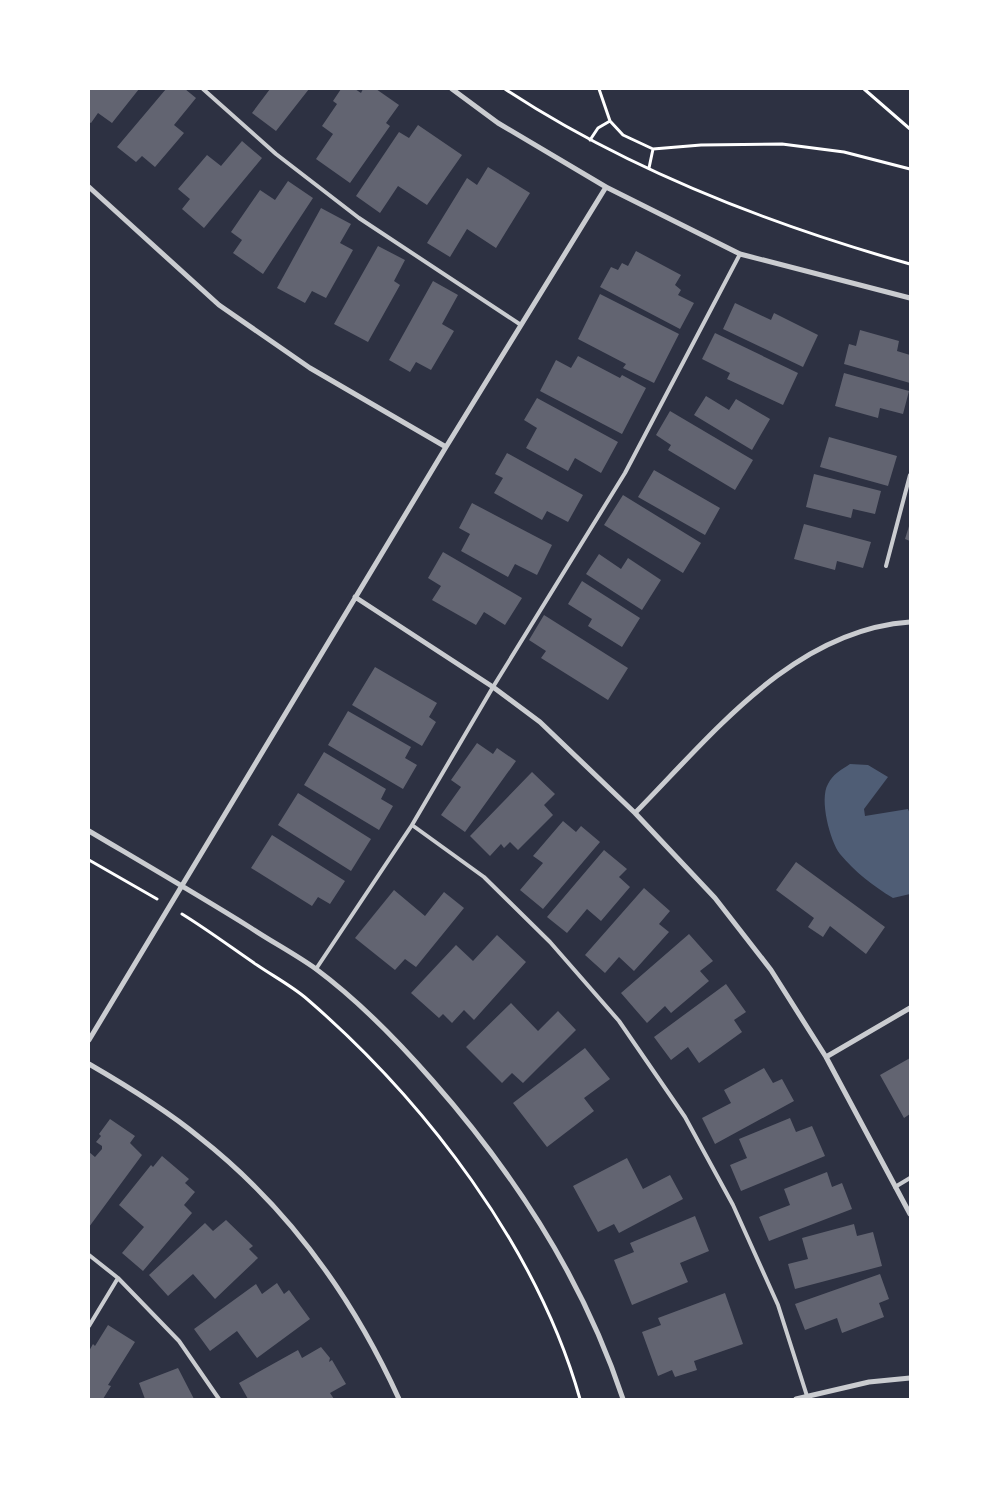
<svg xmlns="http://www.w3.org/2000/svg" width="999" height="1488" font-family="Arial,sans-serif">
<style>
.water{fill:#4f5d75}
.building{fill:#626471}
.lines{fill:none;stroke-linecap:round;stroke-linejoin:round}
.path{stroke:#fff;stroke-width:3}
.service{stroke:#caccd0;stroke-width:4}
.minor{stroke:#caccd0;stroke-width:5}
</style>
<rect width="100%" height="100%" fill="#2d3142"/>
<path class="water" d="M 850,764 L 868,765 L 888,777 L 864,809 L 865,816 L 908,809 L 910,814 L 910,894 L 893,898 C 873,886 855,872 840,854 C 830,841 819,799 828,784 C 833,774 841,770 850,764 Z"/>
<path class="building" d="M 89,89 L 139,89 L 112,123 L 98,113 L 91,123 L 89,122 Z
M 166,89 L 185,89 L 196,98 L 174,125 L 184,133 L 155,167 L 142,156 L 136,162 L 117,147 Z
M 270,89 L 309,89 L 276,131 L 252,113 Z
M 341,89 L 355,89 L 361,93 L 363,89 L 376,89 L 399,105 L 386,123 L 390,126 L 350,183 L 316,159 L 333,134 L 322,126 L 337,104 L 333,101 Z
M 418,125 L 462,155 L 427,205 L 398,186 L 380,213 L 356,196 L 399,132 L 409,138 Z
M 242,141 L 262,158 L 204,228 L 182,209 L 190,199 L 178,189 L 207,155 L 221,166 Z
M 488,167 L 530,193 L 496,248 L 467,229 L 450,257 L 427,243 L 467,178 L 477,185 Z
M 288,181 L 313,198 L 263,274 L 233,253 L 242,240 L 231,232 L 260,190 L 275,200 Z
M 321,208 L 351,224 L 340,243 L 353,250 L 326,298 L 312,291 L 305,303 L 277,288 Z
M 378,246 L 405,260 L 394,281 L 400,285 L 368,342 L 334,324 Z
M 636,251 L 681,275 L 675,285 L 681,290 L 678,295 L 694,303 L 680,329 L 600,287 L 611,267 L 618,270 L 622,263 L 628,266 Z
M 433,281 L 458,295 L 442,324 L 454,331 L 431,370 L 416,362 L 410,372 L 389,360 Z
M 600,294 L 679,334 L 654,383 L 623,368 L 626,364 L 578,339 Z
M 735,303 L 771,320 L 774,313 L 818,335 L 803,367 L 723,329 Z
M 860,330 L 899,341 L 897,351 L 910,355 L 910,383 L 844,364 L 849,344 L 856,346 Z
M 715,333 L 798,373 L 783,405 L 727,379 L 730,373 L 702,359 Z
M 578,356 L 620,378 L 622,375 L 646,388 L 622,434 L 540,391 L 556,360 L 571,368 Z
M 844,373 L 909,391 L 903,414 L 880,408 L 878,418 L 835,406 Z
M 706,396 L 729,410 L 736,399 L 770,419 L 752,450 L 694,415 Z
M 537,398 L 618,442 L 601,473 L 575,458 L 568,471 L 526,448 L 537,428 L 524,420 Z
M 670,411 L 753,460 L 735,490 L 668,450 L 671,445 L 656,435 Z
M 829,437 L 897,456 L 888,486 L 820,467 Z
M 507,453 L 583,495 L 568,522 L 547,511 L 542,520 L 494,493 L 503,478 L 495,474 Z
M 654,470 L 720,508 L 705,535 L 638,497 Z
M 814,474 L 881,491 L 875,514 L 853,509 L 851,518 L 806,507 Z
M 623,495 L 701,543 L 683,573 L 604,525 Z
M 472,503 L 552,545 L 537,575 L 515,564 L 508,577 L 461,551 L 470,534 L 459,528 Z
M 910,523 L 910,541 L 905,539 Z
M 804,524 L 871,542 L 863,568 L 837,561 L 835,570 L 794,559 Z
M 443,552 L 522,598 L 505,625 L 484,612 L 476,625 L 432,600 L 441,586 L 428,578 Z
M 599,554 L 621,569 L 628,558 L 661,580 L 642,610 L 586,574 Z
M 582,581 L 640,618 L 622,647 L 588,626 L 592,619 L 568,604 Z
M 544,615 L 628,668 L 608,700 L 541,658 L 546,651 L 529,640 Z
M 375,667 L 437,703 L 429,717 L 436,722 L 422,746 L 352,705 Z
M 348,711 L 411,747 L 405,758 L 417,765 L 403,789 L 328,745 Z
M 477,743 L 493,754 L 497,748 L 516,761 L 465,832 L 441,815 L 461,787 L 451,780 Z
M 324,752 L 386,789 L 381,799 L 393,806 L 379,830 L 304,785 Z
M 532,772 L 555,794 L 544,805 L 553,815 L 518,850 L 510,842 L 504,848 L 501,844 L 490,856 L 470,836 Z
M 298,793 L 371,839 L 351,871 L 278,825 Z
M 563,821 L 576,832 L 581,826 L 600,842 L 543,909 L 520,890 L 543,863 L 533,856 Z
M 272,835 L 345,881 L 330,904 L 318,897 L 312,906 L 251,868 Z
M 604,850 L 627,869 L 619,877 L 630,887 L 601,921 L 587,909 L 567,933 L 547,917 Z
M 796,862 L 885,927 L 866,954 L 830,926 L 823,937 L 808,927 L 814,918 L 776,890 Z
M 644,888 L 670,911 L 659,924 L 669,932 L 634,971 L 619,957 L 605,973 L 585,955 Z
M 394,890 L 425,916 L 444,892 L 464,908 L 416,967 L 405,959 L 395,970 L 355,938 Z
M 689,934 L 713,961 L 700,971 L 709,981 L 671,1013 L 665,1006 L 647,1023 L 621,993 Z
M 497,935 L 526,962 L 474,1020 L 464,1010 L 452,1023 L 443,1014 L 439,1018 L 411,993 L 456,945 L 473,961 Z
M 726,984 L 746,1012 L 734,1020 L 742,1032 L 699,1063 L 688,1047 L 671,1060 L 654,1037 Z
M 511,1003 L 538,1031 L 558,1011 L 576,1030 L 523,1083 L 512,1073 L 502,1083 L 466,1047 Z
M 585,1048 L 610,1079 L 584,1098 L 594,1111 L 547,1147 L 513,1103 Z
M 910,1058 L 910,1114 L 904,1118 L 880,1075 Z
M 764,1068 L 773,1083 L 782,1079 L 794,1101 L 715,1144 L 702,1118 L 731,1103 L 724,1090 Z
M 790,1118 L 796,1132 L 812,1126 L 825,1156 L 741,1191 L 730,1165 L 747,1158 L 739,1139 Z
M 110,1119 L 135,1136 L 130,1143 L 142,1155 L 89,1227 L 89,1152 L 95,1157 L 102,1149 L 102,1146 L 96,1142 L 101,1136 L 99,1134 Z
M 162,1156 L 189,1179 L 185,1183 L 195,1192 L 184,1205 L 192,1213 L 143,1271 L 122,1253 L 144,1227 L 119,1205 L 151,1165 L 153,1167 Z
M 627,1158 L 643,1189 L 670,1175 L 683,1199 L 619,1233 L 614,1224 L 598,1232 L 573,1186 Z
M 827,1172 L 832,1187 L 842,1183 L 852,1209 L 769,1241 L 759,1217 L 790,1205 L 784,1189 Z
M 695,1216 L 709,1251 L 680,1263 L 688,1282 L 632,1305 L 614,1260 L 634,1252 L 630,1243 Z
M 226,1220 L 253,1246 L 249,1249 L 258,1258 L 215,1299 L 193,1274 L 168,1296 L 149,1275 L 205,1223 L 213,1231 Z
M 854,1224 L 857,1236 L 873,1232 L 882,1266 L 795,1289 L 788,1264 L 808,1259 L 802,1238 Z
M 880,1274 L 889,1299 L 879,1303 L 884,1317 L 842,1333 L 837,1318 L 805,1330 L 795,1304 Z
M 277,1283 L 284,1294 L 289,1290 L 310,1319 L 257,1358 L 237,1331 L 210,1351 L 194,1329 L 256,1284 L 262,1294 Z
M 725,1293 L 743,1344 L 694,1361 L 697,1370 L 675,1377 L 672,1370 L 658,1376 L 642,1332 L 661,1325 L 658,1318 Z
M 108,1325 L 135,1342 L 108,1385 L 111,1386 L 103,1399 L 89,1399 L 89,1351 L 93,1344 L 95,1346 Z
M 321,1347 L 330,1358 L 329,1362 L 332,1360 L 346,1384 L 330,1393 L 334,1399 L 248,1399 L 239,1383 L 298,1350 L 302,1358 Z
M 178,1368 L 194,1399 L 145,1399 L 139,1383 Z"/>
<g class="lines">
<path class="path" d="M 505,89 C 628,170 768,224 910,264
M 599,89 L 610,121 L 623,135 L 653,149 L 701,145 L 782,144 L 844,152 L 910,169
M 864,89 L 910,129
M 590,140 L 598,128 L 610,121
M 649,168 L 653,149
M 89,860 L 157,899
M 182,914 C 208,930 232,948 257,965 C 273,976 292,986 307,999 C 425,1101 537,1247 580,1399"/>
<path class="service" d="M 203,89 L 276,154 L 359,218 L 521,325
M 886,566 L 910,475
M 412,825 L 484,877 L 550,942 L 619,1021 L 685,1117 L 733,1205 L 778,1305 L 807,1396
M 316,969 L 412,825 L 493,687 L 625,473 L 740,254
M 895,1187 L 910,1178
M 89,1255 L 118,1278 L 179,1341 L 219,1399
M 89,1326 L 118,1278"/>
<path class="minor" d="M 452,89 L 498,123 L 606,187 L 740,254 L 910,298
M 89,187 L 219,305 L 310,368 L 446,447
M 355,597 L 493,687 L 540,722 L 635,813 L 715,898 L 771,970 L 826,1057 L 910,1214
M 635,813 C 712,735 793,630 910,622
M 89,831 C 143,863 198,895 251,928 C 272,942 295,954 316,969 C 359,1001 397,1040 432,1080 C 514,1173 584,1281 623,1399
M 89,1040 L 446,447 L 606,187
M 826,1057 L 910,1008
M 89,1064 C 127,1086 165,1109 199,1137 C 287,1206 353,1298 399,1399
M 796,1399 L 869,1382 L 910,1378"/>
</g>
<rect width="999" height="1488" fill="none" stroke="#ffffff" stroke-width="180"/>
</svg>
